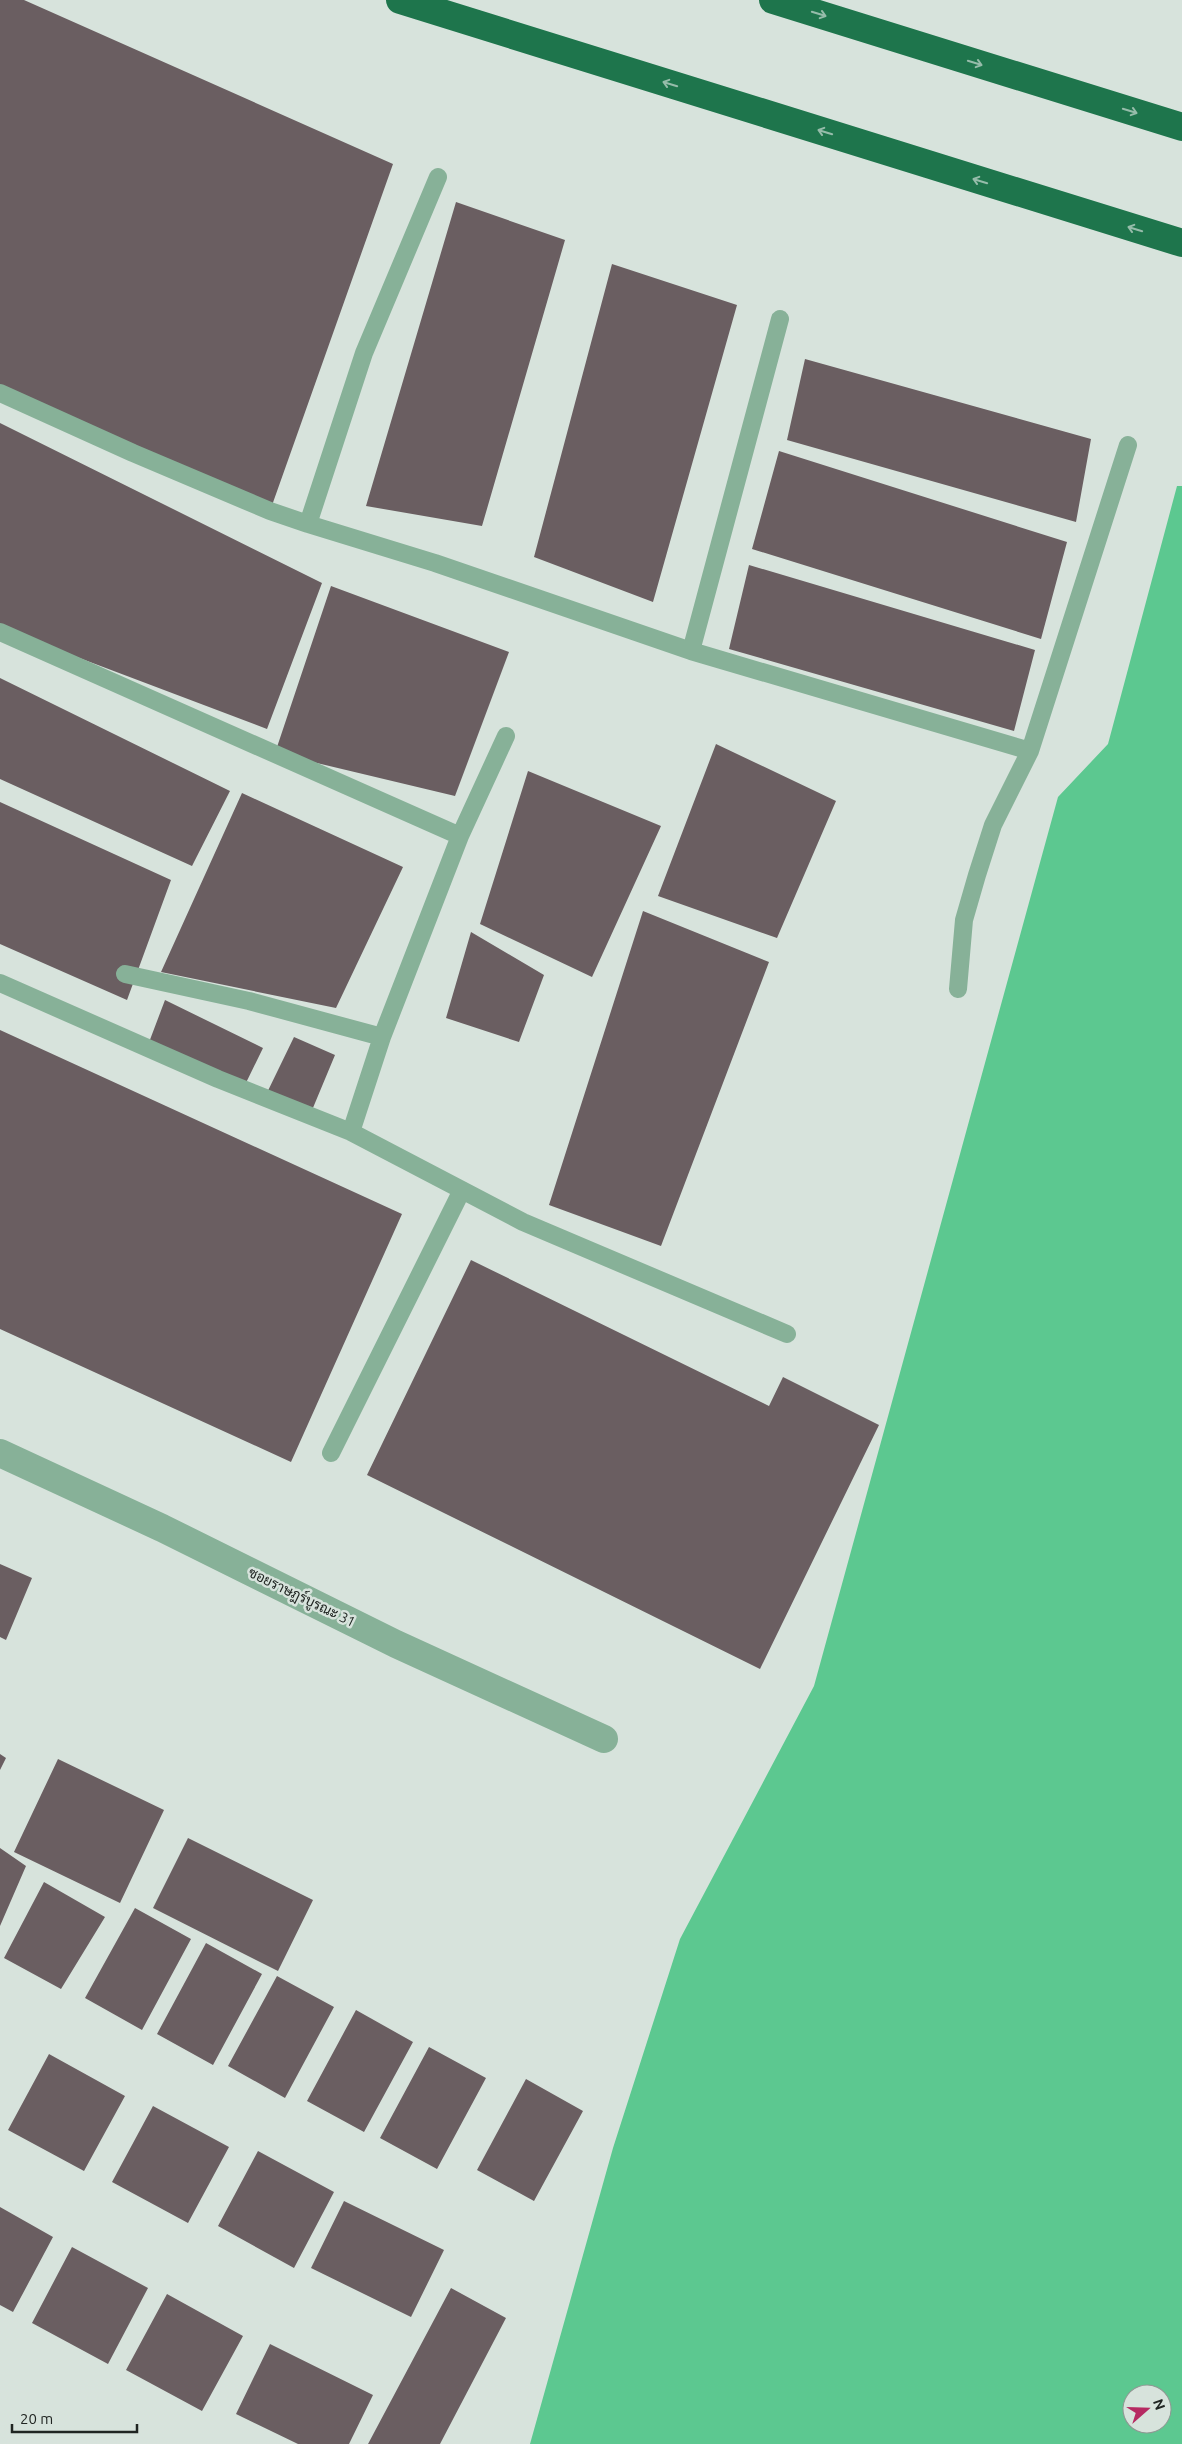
<svg xmlns="http://www.w3.org/2000/svg" width="1182" height="2444" font-family="Ubuntu,Sarabun,sans-serif">
<style>
.water{fill:#5cc890;fill-rule:evenodd}
.building{fill:#6a5e61}
.lines{fill:none;stroke-linecap:round;stroke-linejoin:round}
.service{stroke:#87b198;stroke-width:18}
.minor{stroke:#87b198;stroke-width:28}
.motorway{stroke:#1e754c;stroke-width:28}
.oneway{stroke:#96bcaa}
.labels{text-anchor:middle;dominant-baseline:central;stroke-width:5;stroke-linejoin:round;paint-order:stroke}
.street-label{font-size:14px;fill:#202522;stroke:#d7e3dc}
</style>
<rect width="100%" height="100%" fill="#d7e3dc"/>
<path class="water" d="M 1177,486 L 1182,486 L 1182,2444 L 530,2444 L 613,2148 L 680,1939 L 814,1686 L 1058,797 L 1108,744 ZM 1132,2394 L 1162,2394 L 1162,2424 L 1132,2424 Z"/>
<path class="building" d="M 0,0 L 24,0 L 393,164 L 270,511 L 0,394 Z
M 456,202 L 565,240 L 482,526 L 366,506 Z
M 612,264 L 737,305 L 653,602 L 534,557 Z
M 805,359 L 1091,439 L 1076,522 L 787,440 Z
M 0,423 L 322,583 L 267,729 L 0,628 Z
M 779,451 L 1067,542 L 1041,639 L 752,549 Z
M 749,565 L 1035,650 L 1014,731 L 729,649 Z
M 331,586 L 509,652 L 455,796 L 275,753 Z
M 0,678 L 230,791 L 192,866 L 0,779 Z
M 716,744 L 836,801 L 777,938 L 658,896 Z
M 528,771 L 661,826 L 592,977 L 480,924 Z
M 242,793 L 403,867 L 336,1008 L 161,972 Z
M 0,802 L 171,880 L 127,1000 L 0,944 Z
M 643,911 L 769,962 L 661,1246 L 549,1205 Z
M 471,932 L 544,975 L 519,1042 L 446,1018 Z
M 165,1000 L 263,1048 L 243,1089 L 148,1045 Z
M 0,1030 L 402,1214 L 291,1462 L 0,1329 Z
M 294,1037 L 335,1055 L 310,1115 L 263,1101 Z
M 471,1260 L 769,1406 L 783,1377 L 879,1425 L 760,1669 L 367,1475 Z
M 0,1564 L 32,1578 L 6,1640 L 0,1637 Z
M 0,1754 L 6,1758 L 0,1770 Z
M 58,1759 L 164,1810 L 120,1903 L 14,1852 Z
M 188,1838 L 313,1900 L 278,1971 L 153,1908 Z
M 0,1848 L 26,1866 L 0,1926 Z
M 44,1882 L 105,1917 L 61,1989 L 4,1958 Z
M 135,1908 L 191,1939 L 142,2030 L 85,1998 Z
M 206,1943 L 262,1974 L 213,2065 L 157,2034 Z
M 277,1976 L 334,2007 L 285,2098 L 228,2066 Z
M 356,2010 L 413,2042 L 364,2132 L 307,2101 Z
M 429,2047 L 486,2078 L 437,2169 L 380,2138 Z
M 49,2054 L 125,2096 L 84,2171 L 8,2130 Z
M 526,2079 L 583,2111 L 534,2201 L 477,2170 Z
M 153,2106 L 229,2147 L 188,2223 L 112,2182 Z
M 258,2151 L 334,2192 L 294,2268 L 218,2226 Z
M 344,2201 L 444,2250 L 411,2317 L 311,2268 Z
M 0,2207 L 53,2237 L 13,2312 L 0,2305 Z
M 72,2247 L 148,2288 L 108,2364 L 32,2323 Z
M 451,2288 L 506,2318 L 440,2444 L 368,2444 Z
M 167,2294 L 243,2336 L 202,2411 L 126,2370 Z
M 270,2344 L 373,2395 L 349,2444 L 298,2444 L 236,2414 Z"/>
<g class="lines">
<path class="service" d="M 0,393 L 133,453 L 270,511 L 308,524 L 435,563 L 691,651 L 1030,751
M 308,524 L 364,353 L 438,177
M 0,632 L 460,836 L 382,1037 L 351,1132 L 218,1079 L 0,983
M 691,651 L 780,319
M 460,836 L 506,736
M 125,974 L 249,1001 L 382,1037
M 958,989 L 964,920 L 977,875 L 993,825 L 1030,751 L 1128,445
M 351,1132 L 523,1222 L 787,1334
M 331,1453 L 462,1190"/>
<path class="minor" d="M 0,1453 L 162,1528 L 396,1644 L 604,1739"/>
<path class="motorway" d="M 400,0 L 1182,243
M 773,0 L 1182,127"/>
</g>
<defs><path id="oneway-shaft" d="M-6 0H5M1.5-3L5.5 0L1.5 3" fill="none" stroke-width="1.6" stroke-linecap="round" stroke-linejoin="round" transform="scale(1.25)"/></defs>
<g class="oneway">
<use href="#oneway-shaft" transform="translate(819 14) rotate(17)"/>
<use href="#oneway-shaft" transform="translate(975 63) rotate(17)"/>
<use href="#oneway-shaft" transform="translate(670 84) rotate(-163)"/>
<use href="#oneway-shaft" transform="translate(1130 111) rotate(17)"/>
<use href="#oneway-shaft" transform="translate(825 132) rotate(-163)"/>
<use href="#oneway-shaft" transform="translate(980 181) rotate(-163)"/>
<use href="#oneway-shaft" transform="translate(1135 229) rotate(-163)"/>
</g>
<g class="labels">
<g class="street-label">
<text transform="translate(302 1597) rotate(26)">ซอยราษฎร์บูรณะ 31</text>
</g>
</g>
<g transform="translate(1147 2409) rotate(70)"><circle r="24" fill="#d7e3dc" stroke="#8e9792"/>
<path d="M0-4L9 19L0 12L-9 19Z" fill="#b62a62"/>
<text y="-8" font-size="14" font-weight="bold" text-anchor="middle" fill="#202522">N</text>
</g>
<path d="M12 2424v8h125v-8" fill="none" stroke="#202522" stroke-width="2.5"/>
<text x="20" y="2424" font-size="15" fill="#202522" stroke="#d7e3dc" stroke-width="4" paint-order="stroke">20 m</text>
</svg>
